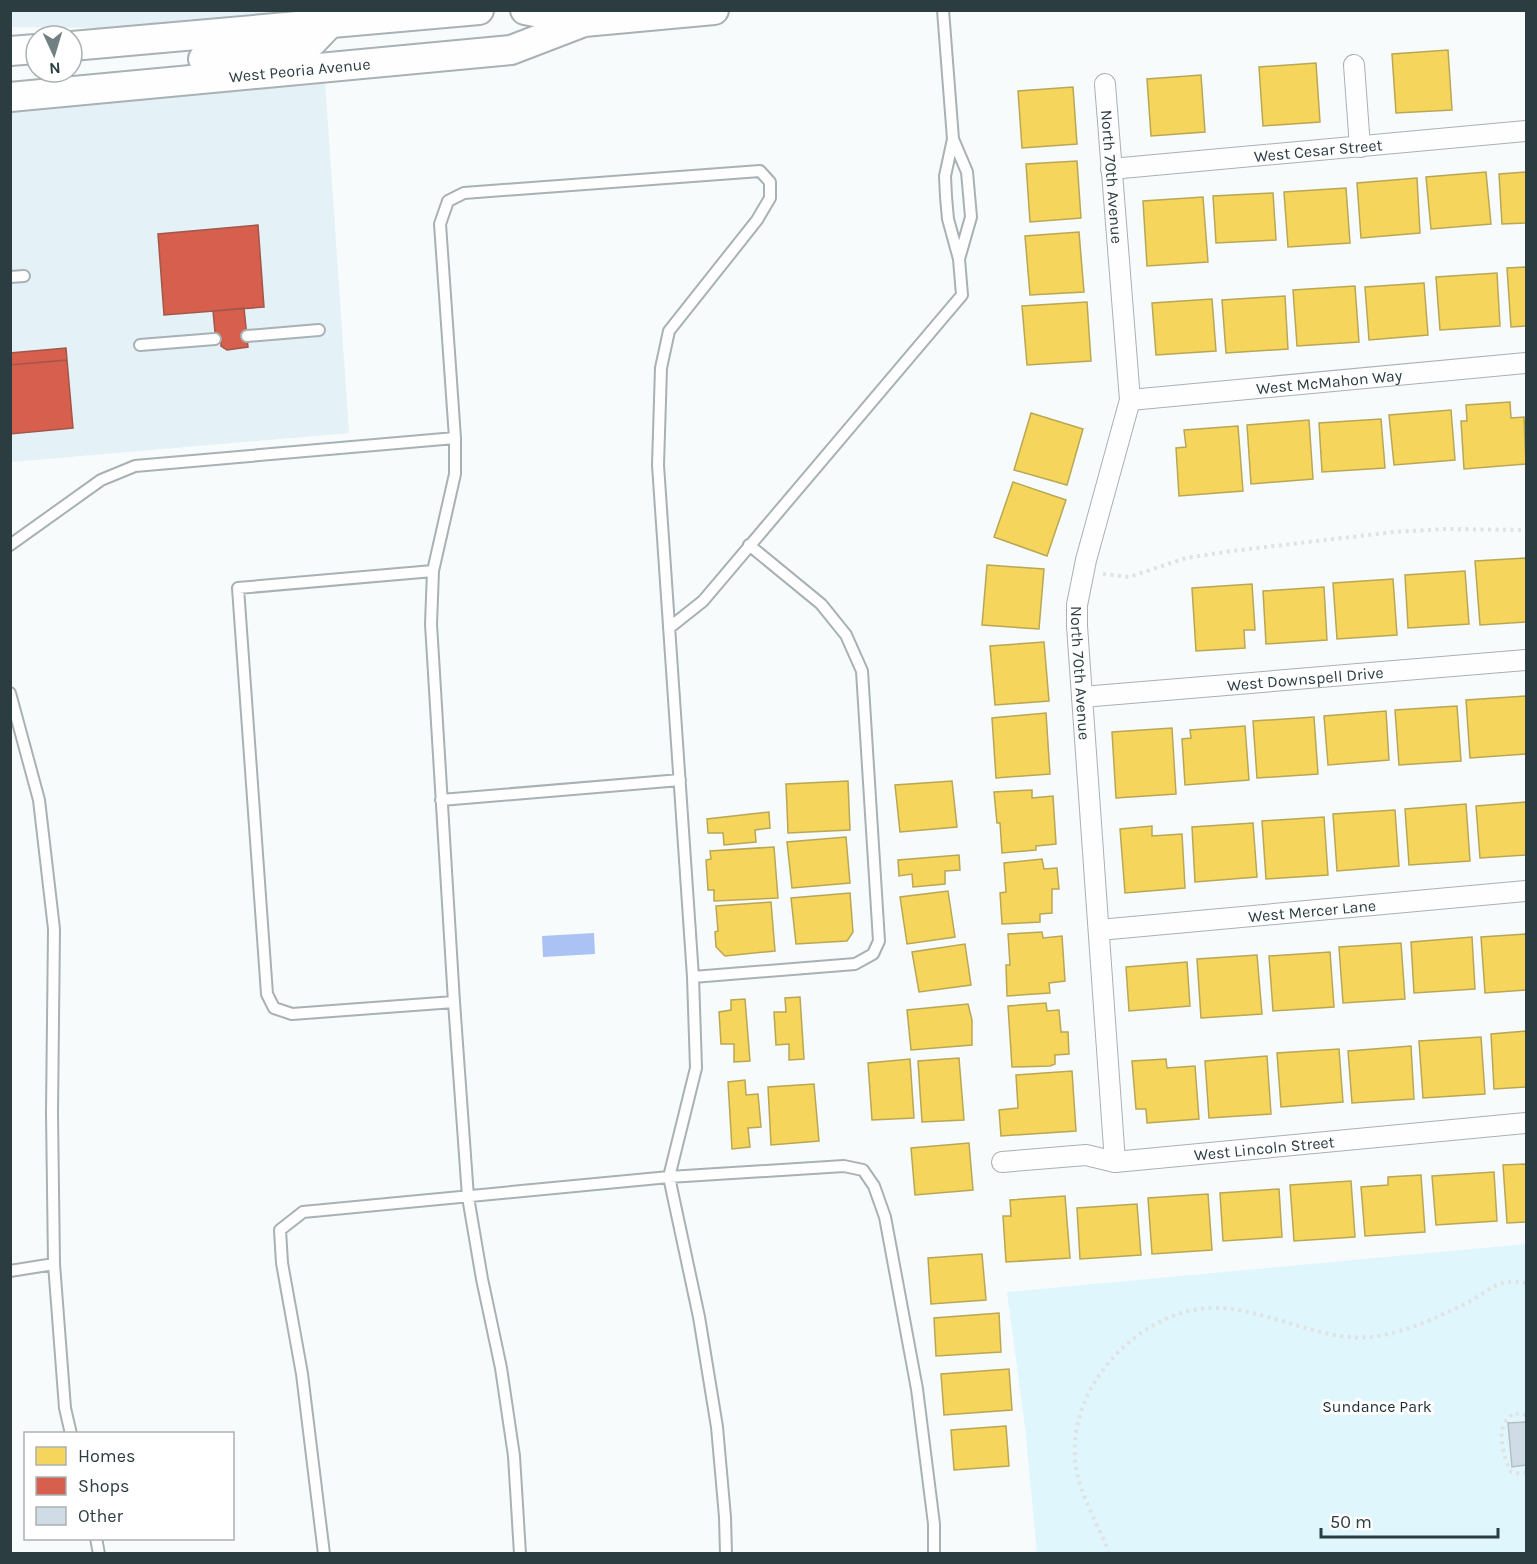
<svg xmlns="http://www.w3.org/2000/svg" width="1537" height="1564" font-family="Karla,sans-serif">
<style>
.built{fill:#e4f1f6}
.green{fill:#e0f6fd}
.water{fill:#abc2f4}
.homes{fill:#f6d55c;stroke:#b9a754;stroke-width:1.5}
.shops{fill:#d6604d;stroke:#a3564a;stroke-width:1.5}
.building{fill:#cfdce5;stroke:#b6bdc3;stroke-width:1.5}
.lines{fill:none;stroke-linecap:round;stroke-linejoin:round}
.lane-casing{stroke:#a8b1b4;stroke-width:14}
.street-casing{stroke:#a8b1b4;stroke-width:22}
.secondary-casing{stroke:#a8b1b4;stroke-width:32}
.path{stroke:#e0e2e3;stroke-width:4;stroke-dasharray:3 4.5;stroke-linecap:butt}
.lane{stroke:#fefeff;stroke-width:10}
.street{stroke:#fefeff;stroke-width:20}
.secondary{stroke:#fefeff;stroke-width:28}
.labels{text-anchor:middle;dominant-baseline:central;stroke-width:6;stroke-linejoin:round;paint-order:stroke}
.street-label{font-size:16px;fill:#2c3d42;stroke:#fff}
.park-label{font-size:16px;fill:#1a2e34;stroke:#fff}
</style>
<rect width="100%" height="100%" fill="#f7fbfc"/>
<path class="built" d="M 11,11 L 290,11 L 275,14 L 122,28 L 11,27 Z
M 325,81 L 349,433 L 11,462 L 11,110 Z"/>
<path class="green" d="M 1526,1244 L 1526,1553 L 1037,1553 L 1025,1427 L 1007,1292 Z"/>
<path class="water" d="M 594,933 L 595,954 L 543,957 L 542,936 Z"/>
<path class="homes" d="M 1448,50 L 1452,110 L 1396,113 L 1392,54 Z
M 1316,63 L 1320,122 L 1263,126 L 1259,67 Z
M 1201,75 L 1205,132 L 1151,136 L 1147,79 Z
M 1073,87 L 1077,144 L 1022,148 L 1018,91 Z
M 1077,161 L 1081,218 L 1030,222 L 1026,164 Z
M 1486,172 L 1491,224 L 1431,229 L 1426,177 Z
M 1526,172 L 1526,223 L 1502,224 L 1499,174 Z
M 1417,178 L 1420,233 L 1361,238 L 1357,183 Z
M 1346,188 L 1350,243 L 1288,247 L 1284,192 Z
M 1273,193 L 1276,240 L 1216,243 L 1213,196 Z
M 1203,197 L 1208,262 L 1147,266 L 1143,201 Z
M 1079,232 L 1084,292 L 1030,295 L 1025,236 Z
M 1526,267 L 1526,326 L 1511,327 L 1507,268 Z
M 1497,273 L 1500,326 L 1440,330 L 1436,277 Z
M 1424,283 L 1428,335 L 1369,340 L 1365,287 Z
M 1355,286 L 1359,342 L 1297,346 L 1293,290 Z
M 1285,296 L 1288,349 L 1226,353 L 1222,300 Z
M 1212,299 L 1216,351 L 1156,355 L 1152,303 Z
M 1087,302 L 1091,361 L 1027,365 L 1022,306 Z
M 1510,402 L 1511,418 L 1524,417 L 1526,464 L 1464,469 L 1461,421 L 1467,421 L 1466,405 Z
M 1451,410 L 1455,460 L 1394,465 L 1389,415 Z
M 1031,413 L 1083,429 L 1067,485 L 1014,470 Z
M 1381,419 L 1385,468 L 1322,472 L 1319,423 Z
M 1309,420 L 1313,479 L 1251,484 L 1247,425 Z
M 1238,426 L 1243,491 L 1179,496 L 1176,448 L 1186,447 L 1184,430 Z
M 1013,482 L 1066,500 L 1047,556 L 994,537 Z
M 1526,558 L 1526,622 L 1480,625 L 1475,561 Z
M 987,565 L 1044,569 L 1039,629 L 982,625 Z
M 1465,571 L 1469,624 L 1408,628 L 1405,575 Z
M 1393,579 L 1397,635 L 1337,639 L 1333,583 Z
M 1252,584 L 1255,630 L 1244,630 L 1245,648 L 1196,651 L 1192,588 Z
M 1324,587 L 1327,640 L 1266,644 L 1263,591 Z
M 1044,642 L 1049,701 L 995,705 L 990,646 Z
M 1526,696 L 1526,754 L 1470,758 L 1466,700 Z
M 1457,706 L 1461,761 L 1399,765 L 1395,710 Z
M 1386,711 L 1389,760 L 1328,765 L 1324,716 Z
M 1046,713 L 1050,774 L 996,778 L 992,718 Z
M 1314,717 L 1318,774 L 1257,778 L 1253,721 Z
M 1245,726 L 1249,780 L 1185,785 L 1182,739 L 1191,738 L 1190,730 Z
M 1172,728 L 1176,794 L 1116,798 L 1112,732 Z
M 848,781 L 850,830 L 788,833 L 786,784 Z
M 952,781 L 957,827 L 900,832 L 895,785 Z
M 1032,790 L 1032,798 L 1053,796 L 1056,844 L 1036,846 L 1036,850 L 1002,853 L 1000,823 L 997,823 L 994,792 Z
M 1526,802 L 1526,855 L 1480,858 L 1476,806 Z
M 1466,804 L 1470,861 L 1409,865 L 1405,809 Z
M 1395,810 L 1399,866 L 1337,871 L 1333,814 Z
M 769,812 L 770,828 L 755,830 L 756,842 L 724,845 L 723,833 L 708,833 L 707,819 Z
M 1324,817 L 1328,875 L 1266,879 L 1262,821 Z
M 1253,823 L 1257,877 L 1195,882 L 1192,827 Z
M 1152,826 L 1152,836 L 1182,834 L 1185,888 L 1125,893 L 1120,829 Z
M 846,837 L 850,883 L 792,888 L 787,842 Z
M 774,847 L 778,898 L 714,901 L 714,890 L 708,890 L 706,860 L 711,859 L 710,851 Z
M 959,855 L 960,870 L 945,871 L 945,884 L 913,887 L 912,874 L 899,876 L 898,860 Z
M 1042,859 L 1044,869 L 1057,868 L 1059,889 L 1052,889 L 1052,913 L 1040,914 L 1040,922 L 1002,924 L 1000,893 L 1006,892 L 1004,863 Z
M 948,891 L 955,937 L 907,944 L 900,897 Z
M 850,893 L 853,932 L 847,941 L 796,944 L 791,898 Z
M 771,902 L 775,951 L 725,956 L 716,947 L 715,932 L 718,931 L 716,906 Z
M 1042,932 L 1043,938 L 1062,936 L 1065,981 L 1049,983 L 1050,993 L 1007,996 L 1006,965 L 1010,965 L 1008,934 Z
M 1526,934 L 1526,990 L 1485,993 L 1481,937 Z
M 1472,937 L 1475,989 L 1414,993 L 1411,942 Z
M 1401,943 L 1405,999 L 1343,1003 L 1339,947 Z
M 965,944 L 971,985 L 919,992 L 912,952 Z
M 1330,952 L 1334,1007 L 1273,1011 L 1269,956 Z
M 1257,955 L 1262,1014 L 1201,1018 L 1197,959 Z
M 1187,962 L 1190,1006 L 1129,1011 L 1126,967 Z
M 800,997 L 804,1059 L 789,1060 L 789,1044 L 776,1045 L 774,1012 L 786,1012 L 785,998 Z
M 745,999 L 750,1061 L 734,1062 L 734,1044 L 721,1044 L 719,1012 L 731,1010 L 731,1000 Z
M 1046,1003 L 1047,1011 L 1059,1010 L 1061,1032 L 1068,1032 L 1069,1054 L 1055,1055 L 1055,1064 L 1050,1066 L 1012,1067 L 1008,1006 Z
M 968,1004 L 972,1020 L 972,1045 L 911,1050 L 907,1010 Z
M 1526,1031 L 1526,1087 L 1494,1089 L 1491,1034 Z
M 1481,1037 L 1485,1094 L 1423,1098 L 1419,1041 Z
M 1411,1046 L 1414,1099 L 1352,1103 L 1348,1051 Z
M 1339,1049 L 1343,1102 L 1281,1107 L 1277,1053 Z
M 1267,1056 L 1271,1114 L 1209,1118 L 1205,1061 Z
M 959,1058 L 964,1120 L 922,1122 L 918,1061 Z
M 910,1059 L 914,1118 L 872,1120 L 868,1063 Z
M 1166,1059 L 1167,1068 L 1195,1066 L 1199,1119 L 1147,1123 L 1146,1109 L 1136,1109 L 1132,1061 Z
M 1072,1071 L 1076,1131 L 1001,1136 L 999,1110 L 1018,1108 L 1016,1075 Z
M 745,1080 L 746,1095 L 758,1094 L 761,1127 L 748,1128 L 750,1147 L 732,1149 L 728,1082 Z
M 814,1084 L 819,1141 L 771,1145 L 768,1087 Z
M 969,1143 L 973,1190 L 915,1195 L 911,1148 Z
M 1526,1164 L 1526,1222 L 1507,1223 L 1503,1165 Z
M 1494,1172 L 1497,1221 L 1436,1225 L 1432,1176 Z
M 1421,1175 L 1425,1232 L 1365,1236 L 1361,1187 L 1388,1185 L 1388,1177 Z
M 1351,1181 L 1355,1237 L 1294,1241 L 1290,1185 Z
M 1279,1189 L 1282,1237 L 1223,1241 L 1220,1193 Z
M 1208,1194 L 1212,1250 L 1152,1254 L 1148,1198 Z
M 1065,1196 L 1070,1258 L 1006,1262 L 1003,1216 L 1011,1216 L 1010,1200 Z
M 1137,1204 L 1141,1255 L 1080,1259 L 1077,1208 Z
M 982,1254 L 986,1300 L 931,1304 L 928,1258 Z
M 999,1313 L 1001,1352 L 936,1356 L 934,1318 Z
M 1009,1369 L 1012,1410 L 944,1415 L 941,1374 Z
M 1006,1426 L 1009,1466 L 954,1470 L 951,1430 Z"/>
<path class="shops" d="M 258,225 L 264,307 L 164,315 L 158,234 Z
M 244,308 L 248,347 L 227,350 L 221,346 L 221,336 L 217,336 L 215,332 L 213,311 Z
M 66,348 L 67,360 L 10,365 L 10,353 Z
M 67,360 L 73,428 L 10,434 L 10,365 Z"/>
<path class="building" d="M 1526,1422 L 1526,1465 L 1512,1467 L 1508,1423 Z"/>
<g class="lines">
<defs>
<path id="lane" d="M 953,139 L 967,172 L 971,217 L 959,259
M 10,277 L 24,276
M 247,336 L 319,330
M 140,345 L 215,339
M 10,545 L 101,480 L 135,466 L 455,438
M 433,571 L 238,588 L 267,994 L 274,1008 L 292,1014 L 454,1002
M 669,628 L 703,601 L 962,295 L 959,259 L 948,219 L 946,197 L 945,176 L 953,139 L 943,10
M 10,693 L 39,800 L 54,929 L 52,1113 L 54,1264 L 65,1408 L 71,1434
M 441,800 L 680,780
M 693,977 L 855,964 L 873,954 L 879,941 L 862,671 L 846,635 L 821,604 L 749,545
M 10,1271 L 54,1264
M 96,1538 L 99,1554
M 324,1554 L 302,1374 L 282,1263 L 280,1230 L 303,1212 L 669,1177 L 844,1166 L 863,1170 L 874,1186 L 885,1217 L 917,1389 L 934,1524 L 934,1554
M 520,1554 L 514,1456 L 501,1368 L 482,1279 L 468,1197 L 454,1002 L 431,624 L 433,571 L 455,474 L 455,438 L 440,224 L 448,201 L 464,193 L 760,171 L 770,182 L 770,198 L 757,220 L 669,331 L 661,368 L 658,465 L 693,977 L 696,1068 L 669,1177 L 699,1317 L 717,1427 L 725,1517 L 726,1554"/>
<g id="street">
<path d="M 1354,65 L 1360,147"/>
<path id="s1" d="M 1105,84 L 1130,400 L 1086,560 L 1077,605 L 1077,626 L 1115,1162"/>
<path id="s2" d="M 1111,169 L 1526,131"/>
<path id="s3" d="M 1130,400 L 1526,363"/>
<path id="s4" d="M 1082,697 L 1526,660"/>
<path id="s5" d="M 1099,930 L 1526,891"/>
<path id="s6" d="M 1002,1162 L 1086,1155 L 1115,1162 L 1526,1123"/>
</g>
<g id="secondary">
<path d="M 525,10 L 584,22"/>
<path d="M 72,46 L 479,10"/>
<path d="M 10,51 L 36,49"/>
<path d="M 203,59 L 296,49 L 312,42 L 331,22"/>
<path id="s7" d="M 10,97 L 511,50 L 584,22 L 714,10"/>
</g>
</defs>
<use href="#lane" class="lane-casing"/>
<use href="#street" class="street-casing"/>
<use href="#secondary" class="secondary-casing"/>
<path class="path" d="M 1103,574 L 1129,577 L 1186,558 L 1232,551 L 1393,532 L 1445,529 L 1526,530
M 1526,1415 L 1513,1413 C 1510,1417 1506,1419 1504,1424 C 1498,1437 1505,1460 1511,1472 L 1520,1474 L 1526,1473
M 1108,1554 L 1106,1545 C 1094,1517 1076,1487 1075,1456 C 1070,1381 1146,1304 1221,1308 C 1270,1311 1325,1342 1371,1337 C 1405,1333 1435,1318 1465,1304 C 1491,1291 1494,1278 1526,1283"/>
<use href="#lane" class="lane"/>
<use href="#street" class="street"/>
<use href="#secondary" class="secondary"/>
</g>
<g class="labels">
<g class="street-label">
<text stroke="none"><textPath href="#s7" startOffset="291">West Peoria Avenue</textPath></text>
<text stroke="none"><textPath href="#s2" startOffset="208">West Cesar Street</textPath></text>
<text stroke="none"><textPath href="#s1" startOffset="93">North 70th Avenue</textPath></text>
<text stroke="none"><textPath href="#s3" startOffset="200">West McMahon Way</textPath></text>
<text stroke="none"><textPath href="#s1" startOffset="597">North 70th Avenue</textPath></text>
<text stroke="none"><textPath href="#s4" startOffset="224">West Downspell Drive</textPath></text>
<text stroke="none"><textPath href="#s5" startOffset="214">West Mercer Lane</textPath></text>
<text stroke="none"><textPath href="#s6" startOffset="264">West Lincoln Street</textPath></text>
</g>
<g class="park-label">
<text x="1377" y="1406">Sundance Park</text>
</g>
</g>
<rect width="1537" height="1564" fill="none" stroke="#2c3d42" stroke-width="24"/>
<rect x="24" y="1432" width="210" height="108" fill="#ffffff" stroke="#abb1b3" stroke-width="1.5"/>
<rect x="36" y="1447" width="30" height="18" fill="#f6d55c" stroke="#abb1b3" stroke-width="1.5"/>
<text x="78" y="1462" font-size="18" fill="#2c3d42">Homes</text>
<rect x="36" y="1477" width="30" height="18" fill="#d6604d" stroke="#abb1b3" stroke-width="1.5"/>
<text x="78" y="1492" font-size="18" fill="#2c3d42">Shops</text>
<rect x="36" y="1507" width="30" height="18" fill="#cfdce5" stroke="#abb1b3" stroke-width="1.5"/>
<text x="78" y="1522" font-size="18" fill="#2c3d42">Other</text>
<g transform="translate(54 54) rotate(176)"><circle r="28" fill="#ffffff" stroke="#abb1b3" stroke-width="1.5"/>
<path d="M0-4.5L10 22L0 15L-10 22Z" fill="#738083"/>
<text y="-9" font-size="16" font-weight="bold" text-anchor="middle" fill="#2c3d42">N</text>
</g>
<path d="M1321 1528v9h177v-9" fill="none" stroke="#2c3d42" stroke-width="3"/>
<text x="1330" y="1528" font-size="18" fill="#2c3d42" stroke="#ffffff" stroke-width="4.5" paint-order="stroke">50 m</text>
</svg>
